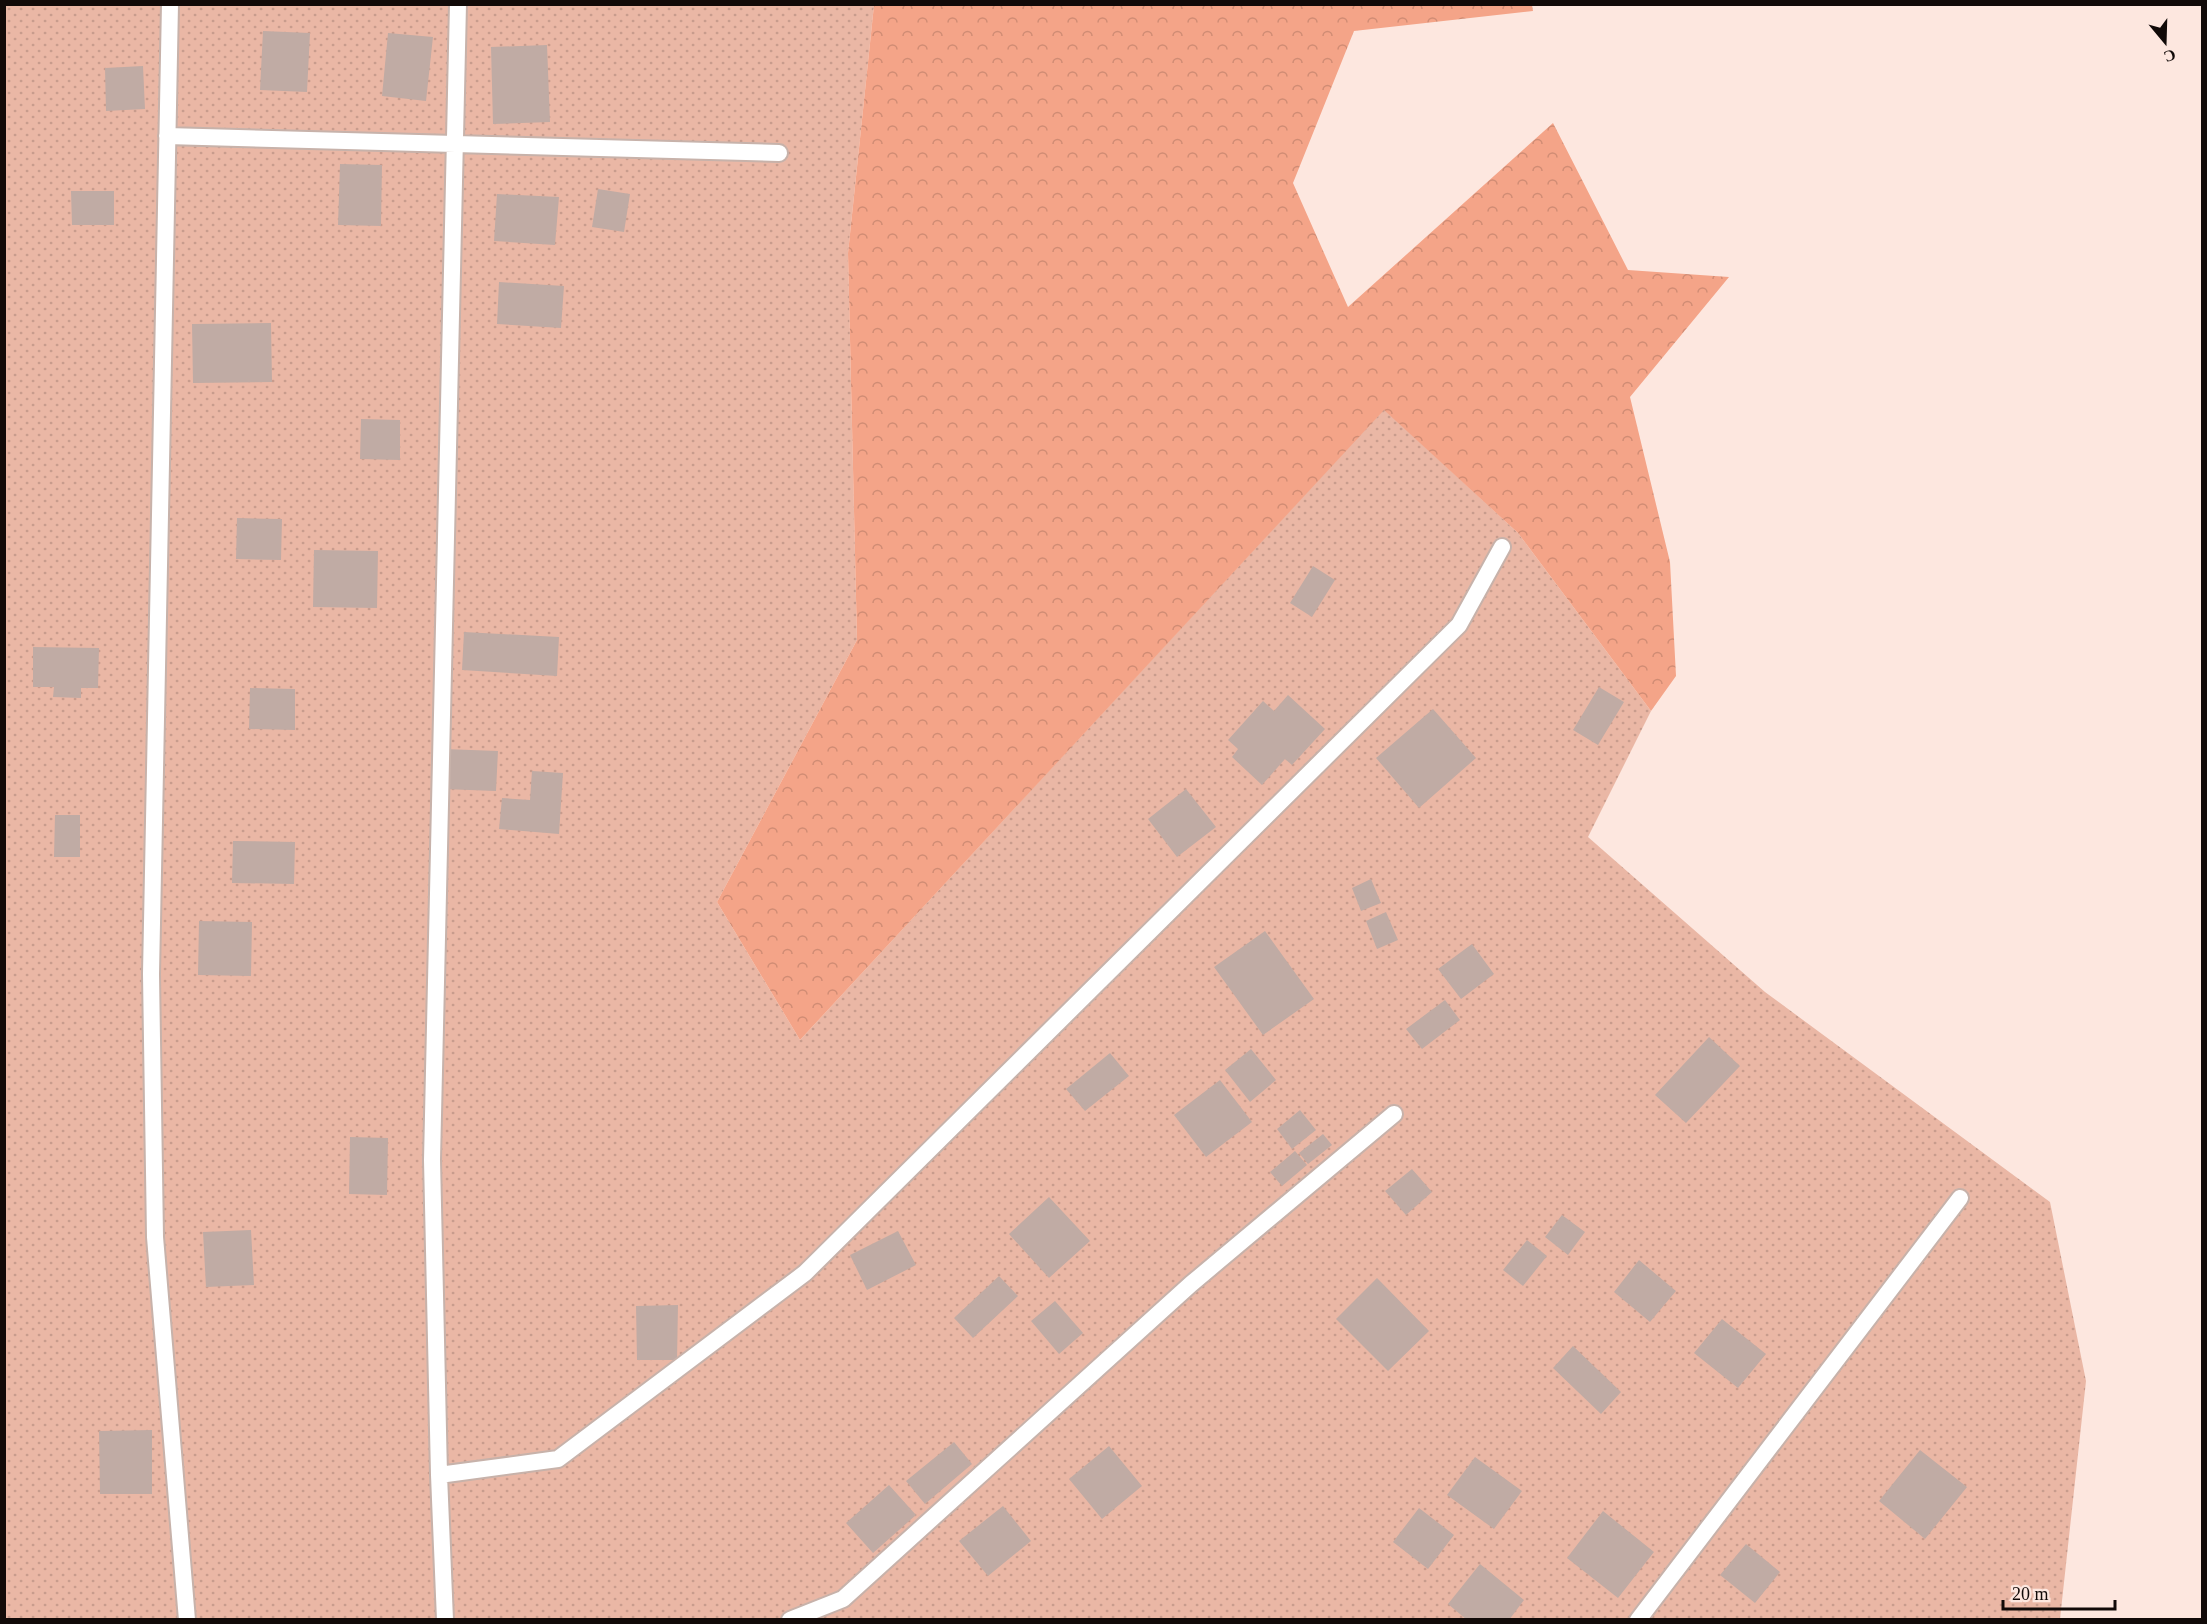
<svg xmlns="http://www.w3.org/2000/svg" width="2207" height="1624" font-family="Georgia,serif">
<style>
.green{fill:url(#green-dots)}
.forest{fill:url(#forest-crowns)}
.building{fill:#c0aba4}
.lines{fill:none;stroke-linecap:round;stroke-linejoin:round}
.service-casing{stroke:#c7b2aa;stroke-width:20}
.service{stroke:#fff;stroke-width:16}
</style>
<defs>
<pattern id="green-dots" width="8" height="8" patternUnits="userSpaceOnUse" patternTransform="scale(1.5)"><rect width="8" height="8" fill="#eab7a5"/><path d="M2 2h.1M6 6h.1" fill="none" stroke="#c89c8d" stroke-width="1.8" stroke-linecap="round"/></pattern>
<pattern id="forest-crowns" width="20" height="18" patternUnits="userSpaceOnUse" patternTransform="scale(1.5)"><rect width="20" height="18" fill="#f4a488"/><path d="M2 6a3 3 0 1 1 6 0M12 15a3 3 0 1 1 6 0" fill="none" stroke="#d08c74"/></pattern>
</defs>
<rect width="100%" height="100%" fill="#fde7df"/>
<path class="green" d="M 5,5 L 874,5 L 848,253 L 857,640 L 717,902 L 800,1040 L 1384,409 L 1518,533 L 1651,711 L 1588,837 L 1765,992 L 2050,1202 L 2086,1381 L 2060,1619 L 5,1620 Z"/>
<path class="forest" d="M 874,5 L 1532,5 L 1533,11 L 1354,31 L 1293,183 L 1348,307 L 1553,123 L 1628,270 L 1729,277 L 1630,397 L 1670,562 L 1676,676 L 1651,711 L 1518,533 L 1384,410 L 800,1040 L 717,902 L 857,640 L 848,253 Z"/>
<path class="building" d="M 263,31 L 310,33 L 307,92 L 260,90 Z
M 388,33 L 433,37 L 426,101 L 382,96 Z
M 547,45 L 550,122 L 493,124 L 491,47 Z
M 143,66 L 145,109 L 106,111 L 105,68 Z
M 340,164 L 382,165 L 381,226 L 338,225 Z
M 598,189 L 630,194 L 624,232 L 592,227 Z
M 71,191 L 114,191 L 114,225 L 72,225 Z
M 497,194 L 559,197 L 555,245 L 494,241 Z
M 499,282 L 564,286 L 561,328 L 497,324 Z
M 271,323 L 272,382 L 193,383 L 192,324 Z
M 361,419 L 400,420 L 400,460 L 360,459 Z
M 237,518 L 282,519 L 281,560 L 236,559 Z
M 314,550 L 378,551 L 377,608 L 313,607 Z
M 1313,566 L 1335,580 L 1312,617 L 1290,603 Z
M 464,632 L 559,637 L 557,676 L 462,670 Z
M 33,647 L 99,648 L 98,688 L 81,688 L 81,698 L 53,697 L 54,687 L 33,687 Z
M 1599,687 L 1624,702 L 1598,745 L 1573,730 Z
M 250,688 L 295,689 L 295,730 L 249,729 Z
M 1288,695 L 1325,729 L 1292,765 L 1285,759 L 1262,785 L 1232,757 L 1238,749 L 1228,740 L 1263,701 L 1274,711 Z
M 1433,709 L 1476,758 L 1419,808 L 1376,758 Z
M 444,749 L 498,751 L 496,791 L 443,789 Z
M 532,771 L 563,773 L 559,834 L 499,829 L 502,798 L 530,800 Z
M 1186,789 L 1216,827 L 1177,857 L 1148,819 Z
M 55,815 L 80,815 L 80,857 L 54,857 Z
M 233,841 L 295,842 L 294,884 L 232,883 Z
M 1371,879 L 1381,903 L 1361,911 L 1352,888 Z
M 1386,912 L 1398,940 L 1377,949 L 1366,921 Z
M 199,921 L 252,922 L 251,976 L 198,975 Z
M 1265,931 L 1314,999 L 1263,1035 L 1214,967 Z
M 1472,944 L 1494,974 L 1461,999 L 1438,969 Z
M 1445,1000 L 1460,1020 L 1422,1049 L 1406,1029 Z
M 1709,1037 L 1740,1066 L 1686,1123 L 1655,1095 Z
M 1251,1049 L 1276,1080 L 1250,1102 L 1225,1070 Z
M 1110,1053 L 1129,1076 L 1085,1111 L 1066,1089 Z
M 1220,1080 L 1252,1122 L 1206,1157 L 1174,1115 Z
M 1300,1110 L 1316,1130 L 1292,1149 L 1277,1129 Z
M 1323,1134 L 1332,1145 L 1308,1164 L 1299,1153 Z
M 350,1137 L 388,1138 L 387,1195 L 349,1194 Z
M 1295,1151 L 1307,1165 L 1282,1186 L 1270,1172 Z
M 1412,1169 L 1432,1192 L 1406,1215 L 1385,1191 Z
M 1049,1197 L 1090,1241 L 1049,1278 L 1009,1234 Z
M 1562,1215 L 1585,1232 L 1568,1255 L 1545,1237 Z
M 251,1230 L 254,1285 L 206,1287 L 203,1232 Z
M 898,1231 L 916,1265 L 867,1290 L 850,1255 Z
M 1527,1240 L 1547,1256 L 1523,1286 L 1503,1270 Z
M 1639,1260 L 1676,1291 L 1650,1322 L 1614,1292 Z
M 999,1276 L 1018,1296 L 973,1338 L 954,1318 Z
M 1377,1278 L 1429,1331 L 1388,1371 L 1336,1319 Z
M 1055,1301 L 1083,1333 L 1059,1354 L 1031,1321 Z
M 678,1305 L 677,1360 L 637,1360 L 636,1306 Z
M 1722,1319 L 1766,1354 L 1738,1388 L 1694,1353 Z
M 1573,1346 L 1621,1392 L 1601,1414 L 1553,1368 Z
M 152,1430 L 152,1494 L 100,1494 L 99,1431 Z
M 954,1442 L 972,1464 L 925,1504 L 906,1481 Z
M 1109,1446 L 1142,1486 L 1102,1519 L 1069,1479 Z
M 1920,1450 L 1967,1487 L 1925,1539 L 1879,1501 Z
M 1475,1457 L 1522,1491 L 1494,1529 L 1447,1495 Z
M 889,1485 L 916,1515 L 873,1553 L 846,1523 Z
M 1003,1506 L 1031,1541 L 988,1576 L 959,1541 Z
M 1419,1508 L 1454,1535 L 1428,1569 L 1393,1542 Z
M 1603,1511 L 1654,1552 L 1618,1598 L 1567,1558 Z
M 1746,1544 L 1780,1572 L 1755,1603 L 1720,1575 Z
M 1480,1564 L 1524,1600 L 1509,1620 L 1467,1620 L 1448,1604 Z"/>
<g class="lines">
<defs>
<path id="service" d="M 170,4 L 151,974 L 155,1237 L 187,1620
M 167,136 L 779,153
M 439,1475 L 558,1459 L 805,1273 L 1459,625 L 1502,547
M 445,1620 L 439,1475 L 432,1160 L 458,4
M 790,1620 L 843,1599 L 1191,1284 L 1394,1114
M 1638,1620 L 1960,1198"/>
</defs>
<use href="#service" class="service-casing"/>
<use href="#service" class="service"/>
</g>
<rect width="2207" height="1624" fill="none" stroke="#110a08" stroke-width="12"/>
<g transform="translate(2165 42) rotate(161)" stroke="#fde7df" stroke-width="4.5" paint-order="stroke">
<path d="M0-4.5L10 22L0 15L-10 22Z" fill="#110a08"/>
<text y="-9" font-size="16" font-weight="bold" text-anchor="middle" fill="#110a08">С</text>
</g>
<path d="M2003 1600v9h112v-9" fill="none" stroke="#110a08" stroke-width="3"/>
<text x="2012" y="1600" font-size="18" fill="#110a08" stroke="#fde7df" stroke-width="4.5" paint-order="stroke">20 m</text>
</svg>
